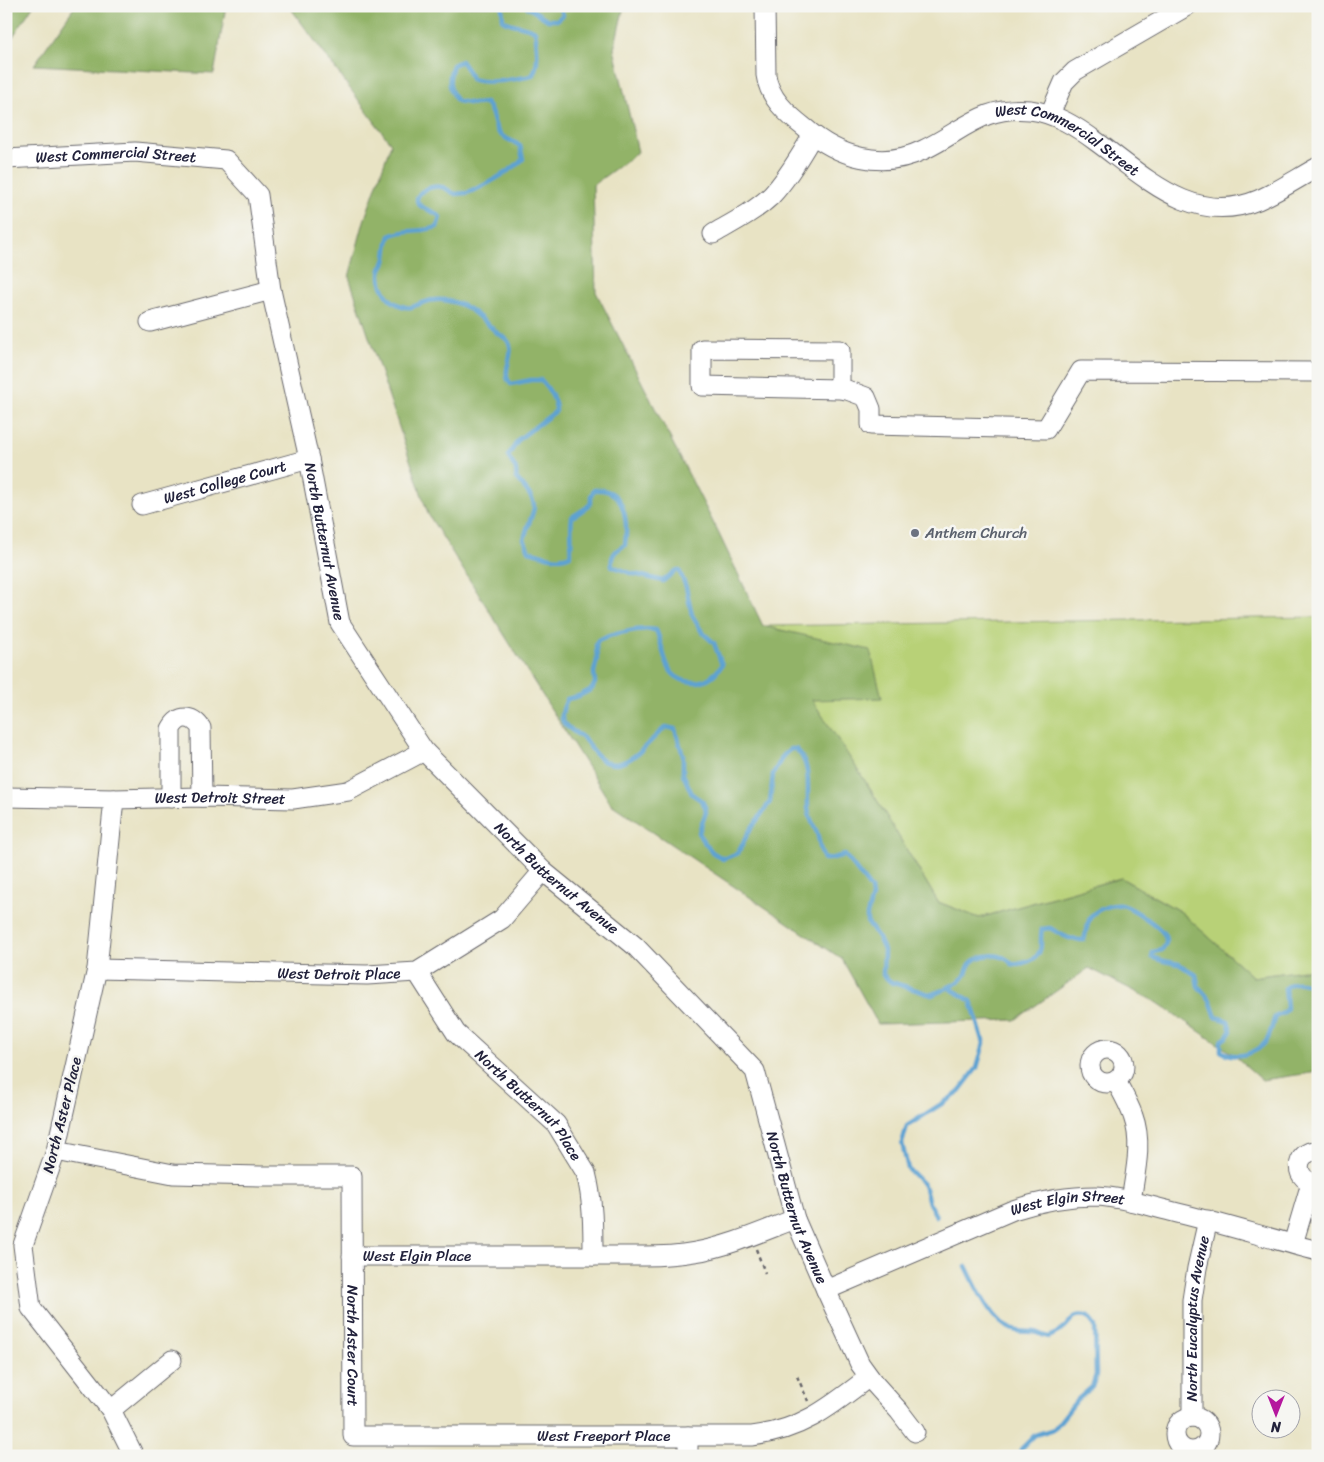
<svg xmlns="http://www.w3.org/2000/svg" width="1324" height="1462" font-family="Sriracha,sans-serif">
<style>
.green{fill:#b8d177;stroke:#6d7a59}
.forest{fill:#92b368;stroke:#5a6a52}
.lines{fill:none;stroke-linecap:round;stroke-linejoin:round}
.stream{stroke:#5da2d2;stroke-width:4.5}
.minor-casing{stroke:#67666b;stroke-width:21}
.path{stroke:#67666b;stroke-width:2.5;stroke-dasharray:4 4;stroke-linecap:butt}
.minor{stroke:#fff;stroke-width:19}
.worship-dot{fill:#6b7280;stroke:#f6f6f2;stroke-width:2}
.labels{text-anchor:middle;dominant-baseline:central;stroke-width:5;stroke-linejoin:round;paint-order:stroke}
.street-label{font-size:15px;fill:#22223b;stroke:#f6f6f2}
.worship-label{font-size:15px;fill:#5b616d;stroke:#f6f6f2;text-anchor:start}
</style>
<rect width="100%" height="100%" fill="#f6f6f2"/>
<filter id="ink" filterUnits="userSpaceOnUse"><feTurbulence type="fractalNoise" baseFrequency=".02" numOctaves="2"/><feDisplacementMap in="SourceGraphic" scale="10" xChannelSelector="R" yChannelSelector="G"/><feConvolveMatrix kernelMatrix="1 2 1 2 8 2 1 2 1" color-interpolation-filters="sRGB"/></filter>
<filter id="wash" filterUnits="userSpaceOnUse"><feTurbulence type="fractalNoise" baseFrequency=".0096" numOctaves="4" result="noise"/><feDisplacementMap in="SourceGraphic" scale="20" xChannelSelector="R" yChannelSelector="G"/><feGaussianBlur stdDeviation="1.12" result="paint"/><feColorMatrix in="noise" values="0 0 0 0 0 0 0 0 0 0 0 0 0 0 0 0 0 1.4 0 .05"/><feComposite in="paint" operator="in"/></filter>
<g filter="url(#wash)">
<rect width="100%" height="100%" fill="#e8e3c4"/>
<path class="green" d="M 1318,617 L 1318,968 L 1253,977 L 1181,912 L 1121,878 L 979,918 L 938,902 L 869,787 L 763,626 Z"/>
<path class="forest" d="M 6,6 L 33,6 L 6,47 Z
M 75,6 L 226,6 L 214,74 L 34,65 Z
M 289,6 L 624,6 L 614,49 L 638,152 L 593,185 L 596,292 L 718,532 L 763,626 L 870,650 L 882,698 L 812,700 L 869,787 L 938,902 L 979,918 L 1121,878 L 1181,912 L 1253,977 L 1318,968 L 1318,1072 L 1262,1080 L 1234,1055 L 1158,1003 L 1089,968 L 1015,1020 L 878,1024 L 842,959 L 611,804 L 428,514 L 349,277 L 364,221 L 391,144 Z"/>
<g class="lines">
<path class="stream" d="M 502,6 L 503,20 C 509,25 525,25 535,31 C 537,45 540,64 532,76 C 513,79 490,85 471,79 L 468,71 L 461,61 L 453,65 C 448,79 448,89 457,101 L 475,104 L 486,103 C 495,114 491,121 499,133 C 505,140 513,140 520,146 L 523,159 C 513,170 481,188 467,193 C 464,193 458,194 456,194 C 451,193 447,188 442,187 C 434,185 422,189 418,196 C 417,199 416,200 418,203 C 423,211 434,209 440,217 L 437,227 C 421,233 405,228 390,236 C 387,243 387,250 386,258 C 385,263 383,265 381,269 C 377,281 386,299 397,304 C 401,306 408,308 412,307 C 415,306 419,304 422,303 C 430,300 441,299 449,301 C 469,305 478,316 493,329 C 496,333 501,335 505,338 C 520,350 498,372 511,384 L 531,380 L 541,380 C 549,389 556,399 556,411 L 519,439 L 508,456 C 512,464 518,468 516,478 C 544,509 533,504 524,539 L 529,551 C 542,554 558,562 570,555 C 573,542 570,530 572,517 L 586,508 L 591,503 L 591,496 L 594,490 C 626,487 628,522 625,545 C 616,550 610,555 612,566 L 630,573 L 663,581 L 675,571 L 679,570 L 686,587 L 692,615 L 702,632 L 714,643 L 722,665 C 716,674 708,681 697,682 C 662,683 667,654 656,630 C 641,627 612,634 598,640 L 596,644 L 597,660 L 594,672 L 595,683 L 592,689 L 579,696 L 567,699 C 565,704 561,712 562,718 C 563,728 577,732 584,739 C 591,747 595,757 605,762 C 608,763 613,764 616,764 C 637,761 651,738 666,727 L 675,729 L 683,755 L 683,774 L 692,794 L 702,801 L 705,807 L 706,812 L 699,832 L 701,838 L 712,852 L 723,859 L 738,853 L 748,833 L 770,802 L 773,774 L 783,756 L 790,749 L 796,749 C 812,764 807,787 808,807 C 809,819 813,823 817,833 C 820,842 819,850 824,859 L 829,859 L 845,855 L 871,889 L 872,897 L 867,915 L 867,922 L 878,937 L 884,950 L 883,975 L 891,982 L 932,995 C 940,991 958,984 963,978 C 967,975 967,968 970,964 C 980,953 1002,952 1012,964 C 1021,965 1038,960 1040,950 C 1042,944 1040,936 1042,929 L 1050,928 C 1062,935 1070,941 1084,940 C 1086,933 1087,924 1090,918 C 1095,909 1112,904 1121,905 C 1130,906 1162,928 1165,936 C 1167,942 1166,945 1162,950 L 1153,952 L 1152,957 L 1164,961 L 1179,964 L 1196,975 L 1198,986 L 1210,1000 L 1216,1017 L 1228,1021 L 1231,1031 L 1227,1037 L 1221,1041 L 1221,1051 C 1235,1060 1258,1054 1267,1040 C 1271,1033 1272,1024 1275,1017 L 1283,1013 L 1287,1008 L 1285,988 C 1294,979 1307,983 1318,989
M 526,6 L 548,20 L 557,20 L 563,15 L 560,6
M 936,1216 L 929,1203 L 924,1185 L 908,1169 L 902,1143 L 907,1126 L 957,1094 L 977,1068 L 984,1043 L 971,1001 L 948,987
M 966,1266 C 976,1286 990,1320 1011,1329 C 1019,1333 1026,1331 1034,1332 C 1039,1333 1043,1336 1049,1337 C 1052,1335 1057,1333 1060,1331 C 1073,1323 1069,1313 1087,1316 L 1095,1326 L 1096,1375 L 1092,1387 L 1077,1400 L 1054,1429 L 1035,1435 L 1021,1449 L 1019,1456
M 6,1455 L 6,1456"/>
</g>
</g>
<g filter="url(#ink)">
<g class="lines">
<defs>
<g id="minor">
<path id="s1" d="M 765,6 L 766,75 C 769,98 787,114 805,128 C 838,157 882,170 923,150 C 962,132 982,105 1030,110 C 1055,113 1077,127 1097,142 C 1145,177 1194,227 1258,200 C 1279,191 1298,178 1318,167"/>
<path d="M 1050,114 L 1064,82 L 1075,71 L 1187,6"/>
<path id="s2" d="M 6,159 L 135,152 L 226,160 L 258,195 L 271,290 L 309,459 L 340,623 L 424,751 L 543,871 L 635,946 L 755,1071 L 795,1219 L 826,1290 L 860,1364 L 873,1382 L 899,1411 L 915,1432"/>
<path d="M 713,234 C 732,223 754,212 771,196 C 788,178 800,156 813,135"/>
<path d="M 150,322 L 271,290"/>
<path d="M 840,389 L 702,386 L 702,349 L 840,350 L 840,389 L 847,390 L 866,397 L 871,409 L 871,425 L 1046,429 L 1081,371 L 1318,372"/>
<path id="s3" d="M 142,505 L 309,459"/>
<path id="s4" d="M 6,797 L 114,799 L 202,797 L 293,799 L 348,791 L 424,751"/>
<path d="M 171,798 L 171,729 C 179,714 192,715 201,728 L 202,797"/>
<path d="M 114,799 L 97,969 L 56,1151 L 23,1245 L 31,1308 L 111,1410 L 134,1456"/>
<path id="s5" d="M 97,969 L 367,975 L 417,972 L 502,919 L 543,871"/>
<path id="s6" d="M 417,972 L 456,1033 L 556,1124 L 586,1173 C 593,1200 593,1228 593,1256"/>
<circle cx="1107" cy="1066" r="17"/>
<path d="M 1116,1081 C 1122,1092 1129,1104 1133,1116 C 1143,1143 1135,1173 1131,1201"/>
<path id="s7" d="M 56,1151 L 173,1174 L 261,1176 L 352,1176 L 353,1436 L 752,1436 C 802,1430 830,1407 869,1377"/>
<path d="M 1318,1151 C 1293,1150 1293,1183 1318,1183"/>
<path d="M 1293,1244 L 1311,1183"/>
<path id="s8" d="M 352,1256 L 644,1256 C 661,1256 678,1255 695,1252 C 730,1246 763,1231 795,1219"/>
<path id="s9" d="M 826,1290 L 1013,1210 C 1041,1201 1066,1196 1096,1196 C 1121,1197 1146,1205 1170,1211 C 1220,1223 1268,1238 1318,1251"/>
<path d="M 111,1410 L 172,1360"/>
<circle cx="1192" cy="1434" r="17"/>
<path id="s10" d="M 1192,1417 L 1192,1300 L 1197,1268 L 1208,1220"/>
<path d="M 688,1456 L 688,1436"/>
</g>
</defs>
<use href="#minor" class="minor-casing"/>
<path class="path" d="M 756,1249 L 765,1273
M 797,1376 L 808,1401"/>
<use href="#minor" class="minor"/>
</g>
</g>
<circle class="worship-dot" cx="915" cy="533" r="5"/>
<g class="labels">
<g class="street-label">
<text stroke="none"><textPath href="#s1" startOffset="426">West Commercial Street</textPath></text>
<text stroke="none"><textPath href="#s2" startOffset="110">West Commercial Street</textPath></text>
<text stroke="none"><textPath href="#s3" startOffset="86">West College Court</textPath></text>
<text stroke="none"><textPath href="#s2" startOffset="621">North Butternut Avenue</textPath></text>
<text stroke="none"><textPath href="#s4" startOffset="214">West Detroit Street</textPath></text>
<text stroke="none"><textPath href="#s2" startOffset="1041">North Butternut Avenue</textPath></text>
<text stroke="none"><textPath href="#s5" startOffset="242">West Detroit Place</textPath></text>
<text stroke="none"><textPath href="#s6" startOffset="175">North Butternut Place</textPath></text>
<text transform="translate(62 1115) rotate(-76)">North Aster Place</text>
<text stroke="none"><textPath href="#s2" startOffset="1461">North Butternut Avenue</textPath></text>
<text stroke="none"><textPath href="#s9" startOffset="259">West Elgin Street</textPath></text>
<text stroke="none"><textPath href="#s8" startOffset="65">West Elgin Place</textPath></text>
<text stroke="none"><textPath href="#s10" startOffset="99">North Eucalyptus Avenue</textPath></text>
<text stroke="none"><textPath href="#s7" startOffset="468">North Aster Court</textPath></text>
<text stroke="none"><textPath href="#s7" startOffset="809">West Freeport Place</textPath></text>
</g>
<g class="worship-label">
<text x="925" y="533">Anthem Church</text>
</g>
</g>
<rect width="1324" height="1462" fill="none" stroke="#f6f6f2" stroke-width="25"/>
<g transform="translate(1276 1414) rotate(180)"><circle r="24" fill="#f6f6f2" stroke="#a1a1a9"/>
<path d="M0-4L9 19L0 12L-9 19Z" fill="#b5179e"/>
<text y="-8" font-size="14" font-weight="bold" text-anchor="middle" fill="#22223b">N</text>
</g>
</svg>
